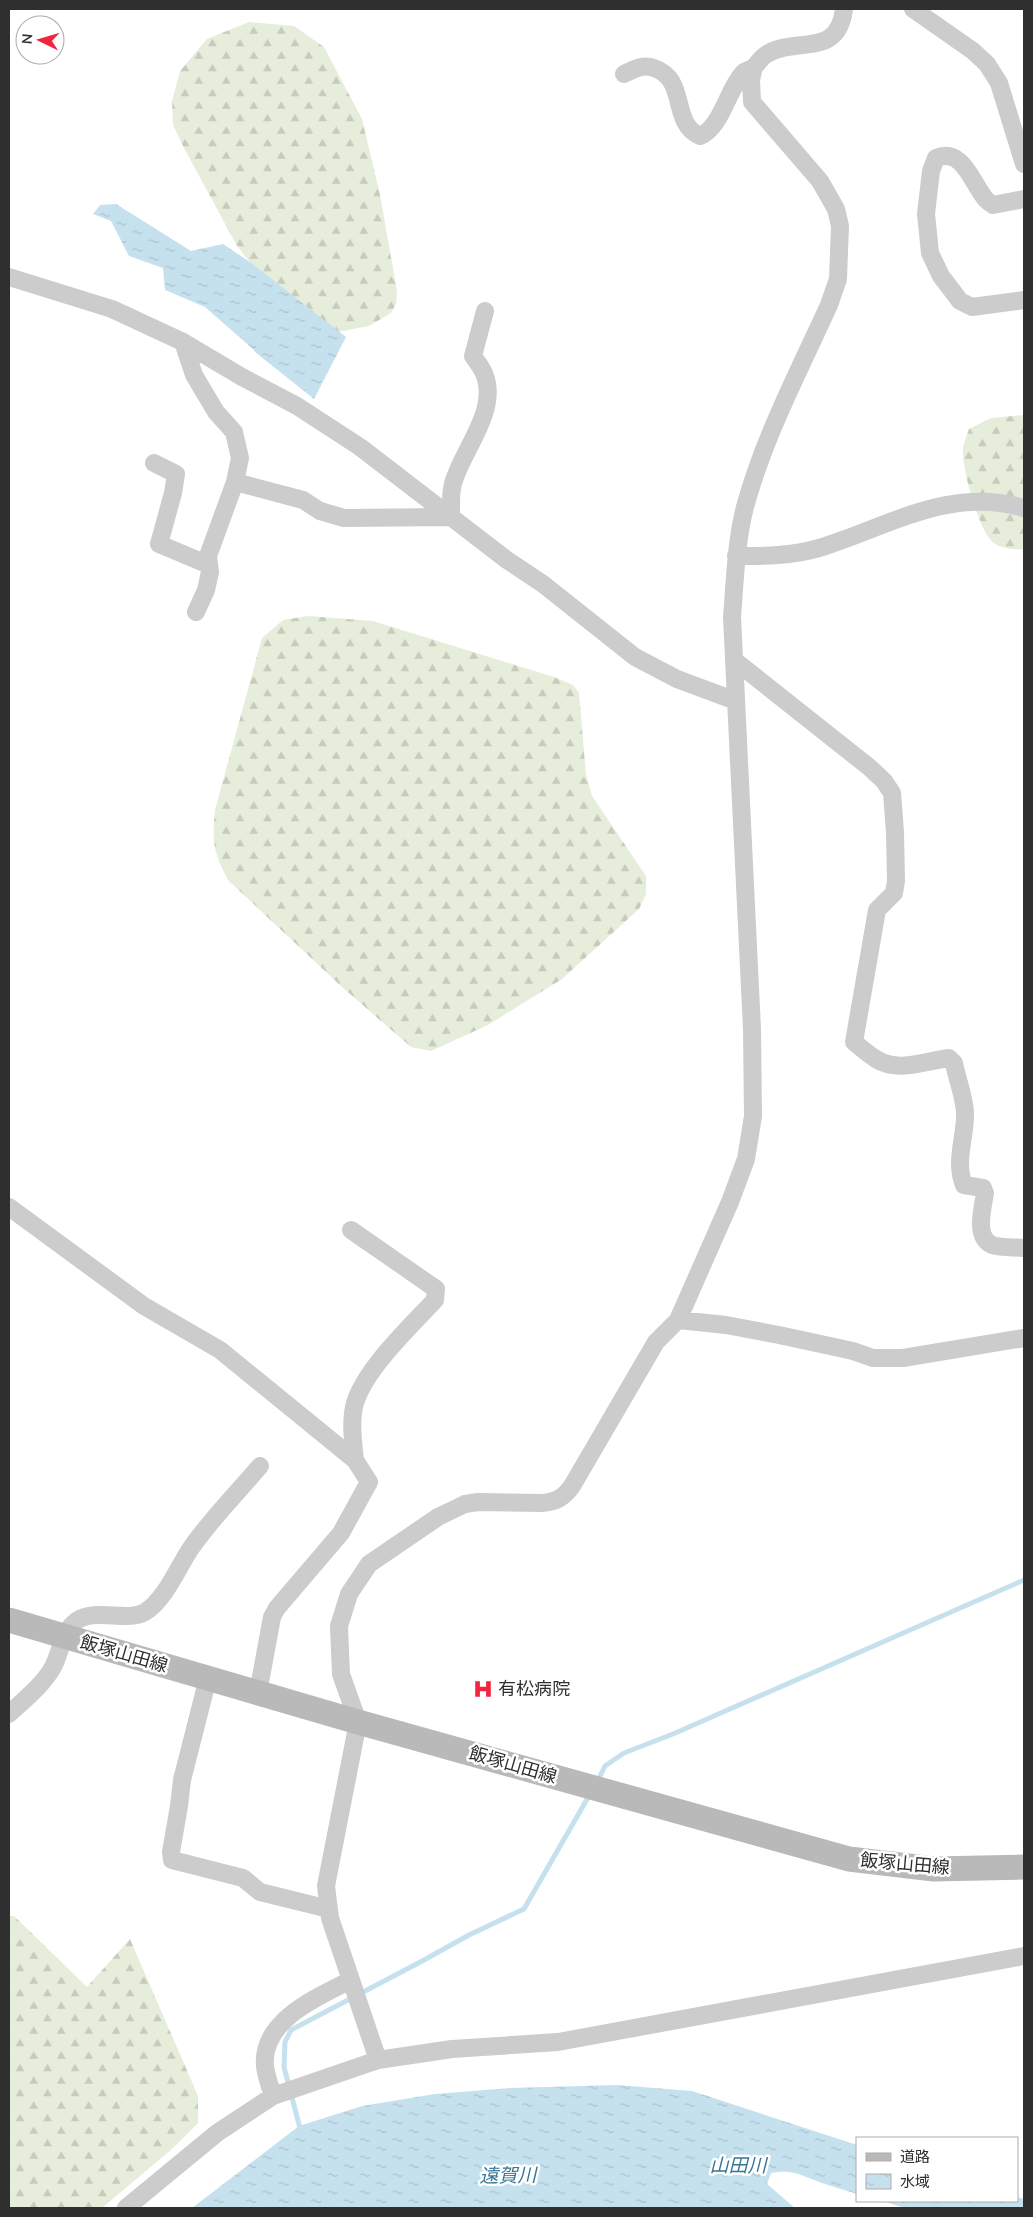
<svg xmlns="http://www.w3.org/2000/svg" width="1033" height="2217" font-family="'Nunito Sans','Noto Sans JP',sans-serif">
<style>
.forest{fill:url(#forest-firs)}
.water{fill:url(#water-ripples)}
.lines{fill:none;stroke-linecap:round;stroke-linejoin:round}
.stream{stroke:#c6e1ee;stroke-width:5}
.street{stroke:#ccc;stroke-width:18}
.secondary{stroke:#b9b9b9;stroke-width:25}
.labels{text-anchor:middle;dominant-baseline:central;stroke-width:5;stroke-linejoin:round;paint-order:stroke}
.street-label{font-size:18px;fill:#2f2f2f;stroke:#fff}
.poi-label{font-size:18px;fill:#2f2f2f;stroke:#fff;text-anchor:start}
.water-label{font-size:19px;font-style:italic;fill:#377796;stroke:#fff}
</style>
<defs>
<pattern id="forest-firs" width="22" height="20" patternUnits="userSpaceOnUse" patternTransform="scale(1.25)"><rect width="22" height="20" fill="#e6eddb"/><path d="M5 1l3.5 6h-7zM16 11l3.5 6h-7z" fill="#c6ccbc"/></pattern>
<pattern id="water-ripples" width="26" height="14" patternUnits="userSpaceOnUse" patternTransform="scale(1.25)"><rect width="26" height="14" fill="#c6e1ee"/><path d="M2 4q2-2 4 0t4 0M15 11q2-2 4 0t4 0" fill="none" stroke="#aac1cc"/></pattern>
</defs>
<rect width="100%" height="100%" fill="#fff"/>
<path class="forest" d="M 249,22 L 294,26 L 324,47 L 362,119 L 380,195 L 397,291 L 396,304 L 391,313 L 369,326 L 327,334 L 299,323 L 237,246 L 184,148 L 173,125 L 172,101 L 180,71 L 207,39 Z
M 1024,415 L 1024,550 C 1014,549 1002,549 994,543 C 979,533 961,466 963,448 C 964,442 967,435 969,429 L 991,418 Z
M 308,616 L 373,621 L 554,677 L 573,685 L 579,693 L 586,775 L 592,796 L 646,876 L 646,894 L 639,909 L 562,979 L 488,1025 L 431,1051 L 411,1047 L 342,987 L 229,881 C 213,853 212,842 215,810 L 262,638 L 283,620 Z
M 9,1916 L 14,1916 L 87,1987 L 130,1939 L 198,2096 L 198,2123 L 172,2149 L 102,2208 L 9,2208 Z"/>
<path class="water" d="M 116,204 L 191,251 L 223,244 L 250,262 L 346,337 L 314,399 L 255,352 L 253,349 L 205,307 L 165,290 L 163,268 L 129,256 L 111,221 L 93,214 L 100,205 Z
M 617,2085 L 692,2091 L 857,2145 L 857,2194 C 845,2190 833,2187 822,2183 C 801,2176 795,2169 771,2173 L 767,2184 L 795,2208 L 192,2208 L 299,2126 L 362,2106 L 435,2094 L 510,2088 Z
M 1017,2197 L 1024,2199 L 1024,2208 L 905,2208 L 882,2201 L 1017,2201 Z"/>
<g class="lines">
<path class="stream" d="M 597,1782 L 605,1766 L 624,1753 L 673,1734 L 1024,1580
M 301,2132 L 284,2067 L 285,2042 L 291,2030 L 424,1960 L 469,1935 L 524,1909 L 590,1794"/>
<path class="street" d="M 913,9 L 973,51 L 987,64 L 999,83 L 1024,164
M 624,74 C 634,69 643,64 654,68 C 688,79 670,123 700,136 C 721,128 728,89 743,73 C 746,70 750,70 753,68 C 758,64 761,57 767,54 C 797,36 838,59 844,9
M 1024,199 L 993,205 C 990,203 986,200 984,197 C 972,182 962,147 936,158 L 931,171 L 926,214 L 930,253 L 941,276 L 960,301 L 972,307 L 1024,300
M 9,277 L 112,309 L 183,342 L 242,377 L 297,406 L 360,447 L 507,560 L 543,584 L 635,657 L 677,679 L 736,701
M 183,342 L 194,375 L 216,412 L 234,432 L 240,458 L 235,482 L 208,556 L 210,572 L 206,590 L 196,612
M 154,463 L 176,474 L 173,493 L 159,544 L 209,565
M 235,482 L 303,500 L 320,511 L 344,518 L 451,517 C 451,502 450,488 456,475 C 467,445 497,409 485,376 C 483,369 477,362 473,356 L 485,311
M 736,556 C 764,556 792,556 819,548 C 888,527 949,486 1024,508
M 734,660 L 869,767 L 884,781 L 892,793 L 895,832 L 896,881 L 894,893 L 877,910 L 854,1042 C 861,1048 868,1054 876,1059 C 898,1073 925,1061 949,1058 L 954,1063 C 957,1079 964,1096 965,1112 C 966,1137 954,1161 964,1185 L 983,1188 L 985,1193 C 983,1208 974,1237 992,1245 C 1001,1248 1015,1247 1024,1248
M 9,1207 L 144,1306 L 220,1350 L 355,1460 L 369,1482 L 341,1533 L 277,1608 L 272,1617 L 258,1693
M 351,1230 L 436,1289 L 435,1300 C 410,1327 366,1368 355,1403 C 350,1421 353,1441 355,1460
M 678,1320 L 726,1325 L 779,1335 L 853,1351 L 873,1358 L 903,1358 L 1024,1338
M 208,1678 L 182,1780 L 179,1806 L 171,1852 L 172,1860 L 243,1878 L 260,1892 L 329,1909
M 9,1714 C 24,1700 43,1685 53,1667 C 61,1652 61,1635 74,1623 C 92,1606 126,1623 145,1612 C 165,1600 178,1567 191,1548 C 211,1519 237,1493 260,1466
M 378,2060 L 330,1918 L 326,1886 L 358,1722 L 341,1674 L 339,1626 L 349,1594 L 369,1564 L 438,1517 L 465,1504 L 478,1502 L 542,1503 C 557,1502 564,1497 572,1486 L 656,1342 L 678,1320 L 730,1202 L 746,1159 L 753,1116 L 752,1029 L 732,617 C 735,580 736,542 745,507 C 764,437 799,371 829,305 L 838,279 L 840,226 L 836,209 L 820,181 L 752,102 L 751,80 L 754,67
M 273,2096 C 270,2086 266,2076 265,2066 C 261,2020 318,1997 351,1980
M 126,2208 L 217,2133 L 273,2096 L 378,2060 L 452,2049 L 558,2042 L 1024,1956"/>
<path class="secondary" d="M 9,1620 L 358,1722 L 849,1859 L 934,1869 L 1024,1867"/>
</g>
<defs>
<symbol id="hospital-bare" viewBox="-9 -9 18 18"><path d="M-5-5h3v3.5h4V-5h3V5h-3V1.5h-4V5h-3Z" fill="#f12540" stroke="#fff" stroke-width="2.5" paint-order="stroke"/></symbol>
</defs>
<g fill-rule="evenodd">
<use href="#hospital-bare" x="469" y="1675" width="28" height="28"/>
</g>
<g class="labels">
<g class="street-label">
<text transform="translate(124 1654) rotate(16)">飯塚山田線</text>
<text transform="translate(513 1765) rotate(16)">飯塚山田線</text>
<text transform="translate(905 1864) rotate(5)">飯塚山田線</text>
</g>
<g class="poi-label">
<text x="498" y="1689">有松病院</text>
</g>
<g class="water-label">
<text x="738" y="2166">山田川</text>
<text transform="translate(508 2176) rotate(-1)">遠賀川</text>
</g>
</g>
<rect width="1033" height="2217" fill="none" stroke="#2f2f2f" stroke-width="20"/>
<rect x="856" y="2137" width="162" height="65" fill="#ffffff" stroke="#acacac"/>
<rect x="866" y="2153" width="25" height="8" fill="#b9b9b9" stroke="#acacac"/>
<text x="900" y="2162" font-size="15" fill="#2f2f2f">道路</text>
<rect x="866" y="2174" width="25" height="15" fill="url(#water-ripples)" stroke="#acacac"/>
<text x="900" y="2187" font-size="15" fill="#2f2f2f">水域</text>
<g transform="translate(40 40) rotate(275)"><circle r="24" fill="#ffffff" stroke="#acacac"/>
<path d="M0-4L9 19L0 12L-9 19Z" fill="#f12540"/>
<text y="-8" font-size="14" font-weight="bold" text-anchor="middle" fill="#2f2f2f">N</text>
</g>
</svg>
